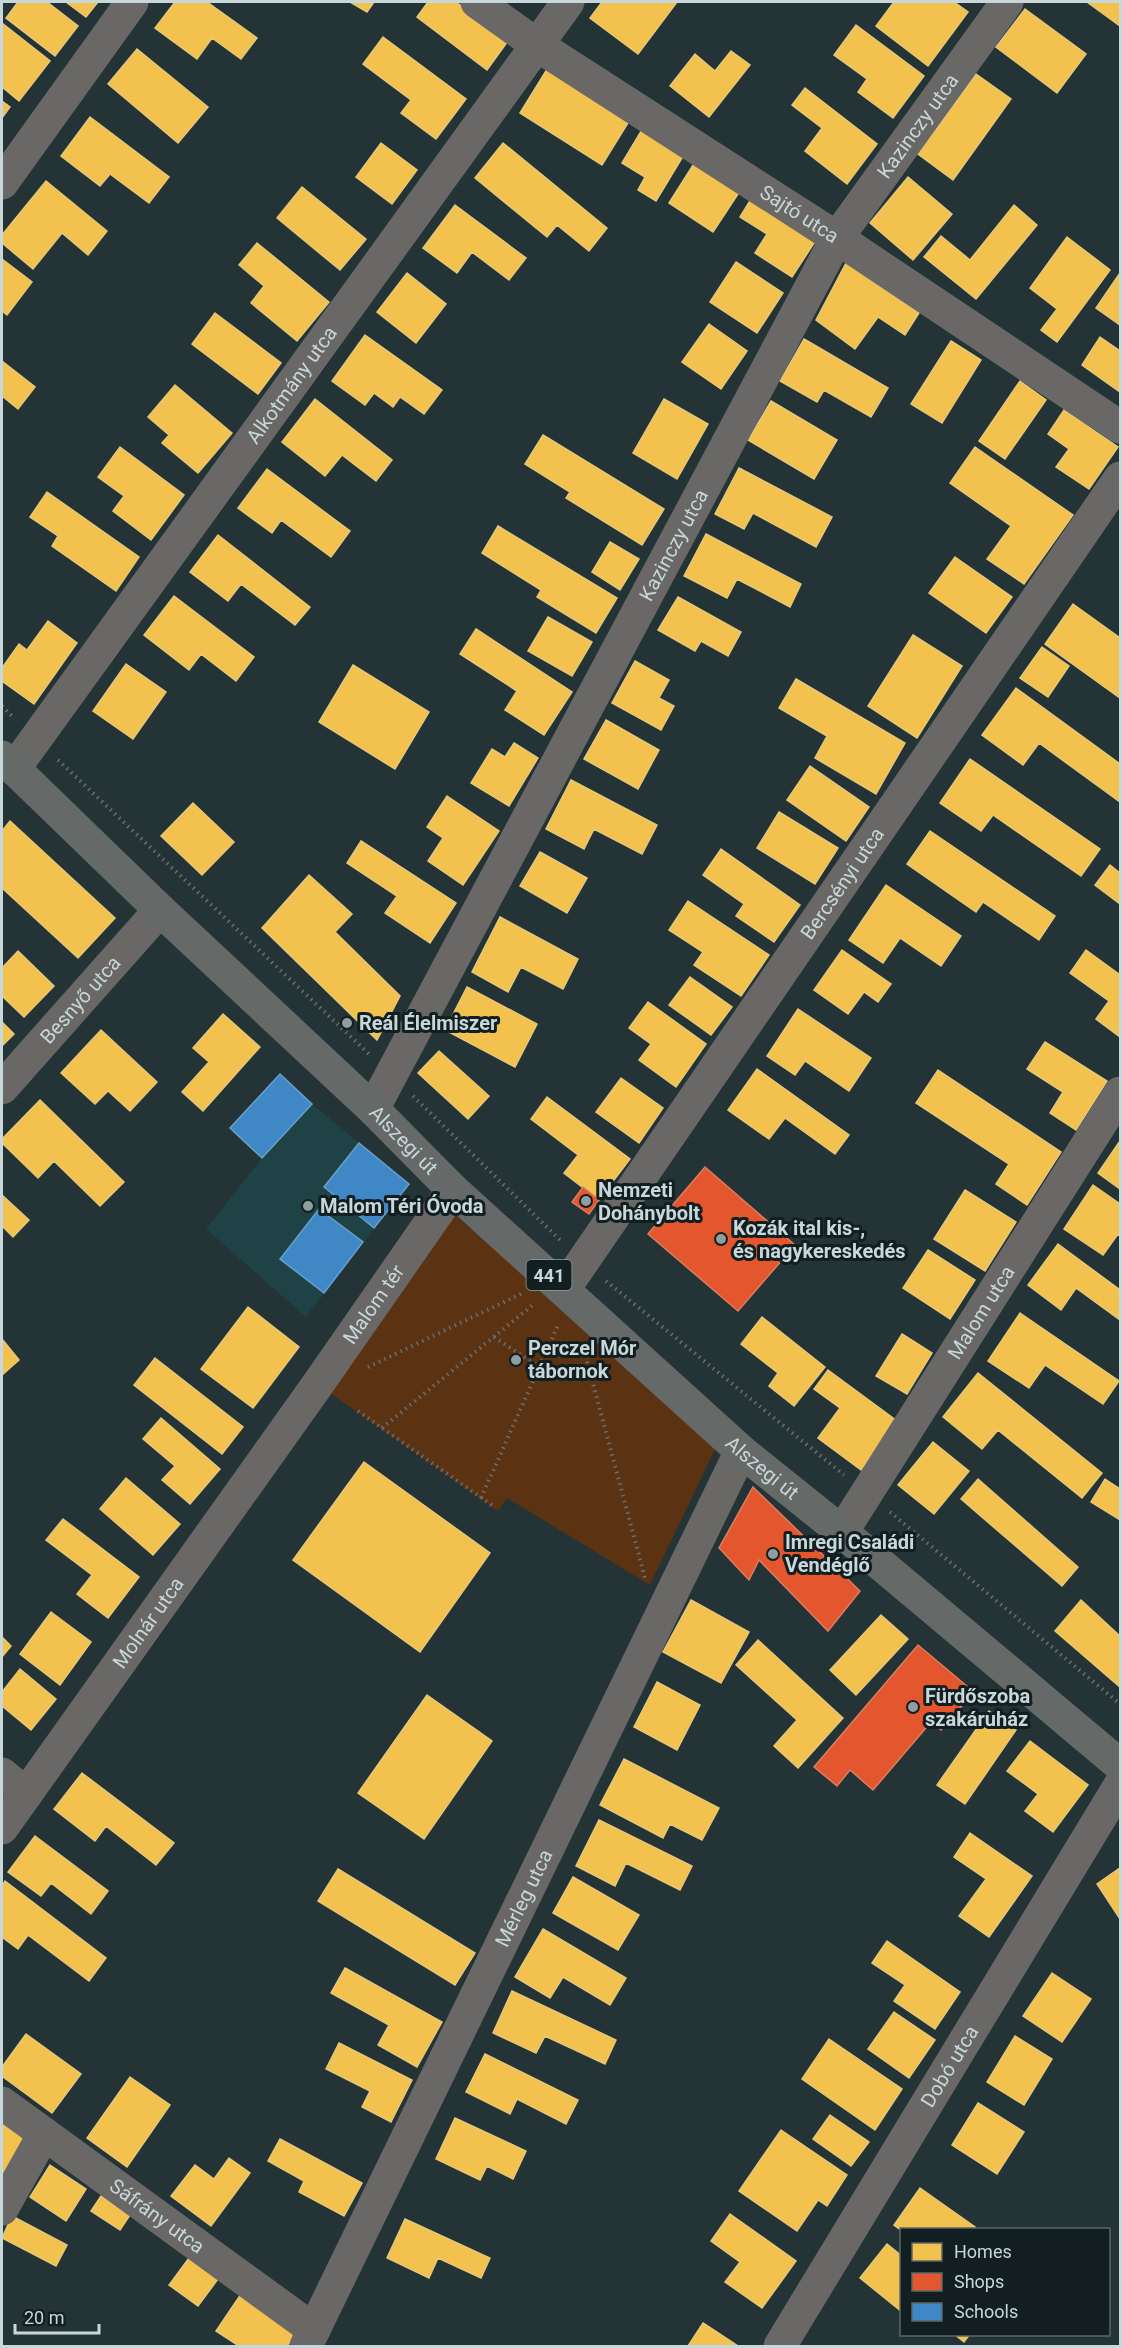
<svg xmlns="http://www.w3.org/2000/svg" width="1122" height="2348" font-family="Roboto,sans-serif">
<style>
.built{fill:#1e4245}
.green{fill:#5b3313}
.homes{fill:#f2c14e;stroke:#e5c878;stroke-width:1.5}
.shops{fill:#e4572e;stroke:#dc7d61;stroke-width:1.5}
.schools{fill:#3f88c5;stroke:#68a0cb;stroke-width:1.5}
.lines{fill:none;stroke-linecap:round;stroke-linejoin:round}
.path{stroke:#6c6e6f;stroke-width:4;stroke-dasharray:1.5 4.5;stroke-linecap:butt}
.minor{stroke:#696866;stroke-width:33}
.major{stroke:#656967;stroke-width:33}
.poi-dot{fill:#8f9ea0;stroke:#121e1f;stroke-width:2}
.labels{text-anchor:middle;dominant-baseline:central;stroke-width:6;stroke-linejoin:round;paint-order:stroke}
.shield{fill:#121e1f;stroke:#91a0a1;stroke-width:1.5}
.shield-label{font-size:18px;font-weight:bold;fill:#c8d7d9}
.street-label{font-size:20px;fill:#c8d7d9;stroke:#121e1f}
.poi-label{font-size:20px;font-weight:bold;fill:#c8d7d9;stroke:#121e1f;text-anchor:start}
</style>
<rect width="100%" height="100%" fill="#243335"/>
<path class="built" d="M 312,1104 L 409,1184 L 306,1317 L 206,1229 L 262,1158 Z"/>
<path class="green" d="M 449,1210 L 718,1443 L 650,1585 L 507,1498 L 498,1511 L 323,1388 Z"/>
<path class="homes" d="M 18,2 L 47,2 L 78,26 L 55,56 L 6,18 Z
M 66,2 L 98,2 L 86,17 Z
M 175,2 L 207,2 L 257,38 L 241,59 L 212,38 L 197,59 L 155,28 Z
M 350,2 L 374,2 L 367,12 Z
M 428,2 L 456,2 L 508,41 L 487,70 L 417,17 Z
M 602,2 L 677,2 L 638,54 L 590,18 Z
M 894,2 L 954,2 L 968,12 L 928,66 L 876,26 Z
M 1087,2 L 1120,2 L 1120,26 Z
M 1025,9 L 1086,54 L 1057,93 L 996,47 Z
M 2,23 L 50,61 L 19,101 L 2,87 Z
M 856,25 L 924,76 L 893,118 L 858,92 L 867,79 L 834,55 Z
M 383,37 L 466,99 L 436,139 L 401,113 L 411,100 L 363,64 Z
M 137,49 L 208,107 L 178,143 L 108,84 Z
M 731,51 L 750,65 L 709,117 L 670,86 L 695,54 L 715,71 Z
M 549,66 L 631,118 L 602,165 L 520,113 Z
M 976,74 L 1011,99 L 953,180 L 918,154 Z
M 805,88 L 877,144 L 847,184 L 805,151 L 822,128 L 792,105 Z
M 2,101 L 10,107 L 2,118 Z
M 90,117 L 169,177 L 149,203 L 110,174 L 100,186 L 61,156 Z
M 643,128 L 685,153 L 656,201 L 638,190 L 645,177 L 622,163 Z
M 381,143 L 417,170 L 392,204 L 356,177 Z
M 503,143 L 607,228 L 589,251 L 557,225 L 547,237 L 475,178 Z
M 695,162 L 740,191 L 713,232 L 669,203 Z
M 908,177 L 952,214 L 913,260 L 870,223 Z
M 46,181 L 107,231 L 88,255 L 62,233 L 33,269 L 2,243 L 2,235 Z
M 302,187 L 366,239 L 340,270 L 277,218 Z
M 751,199 L 816,240 L 792,277 L 755,253 L 767,234 L 740,217 Z
M 455,205 L 526,258 L 509,280 L 472,252 L 457,273 L 423,248 Z
M 1014,205 L 1037,225 L 976,299 L 924,257 L 941,236 L 970,260 Z
M 1067,237 L 1110,270 L 1057,342 L 1041,330 L 1057,309 L 1030,288 Z
M 257,243 L 329,302 L 297,341 L 251,303 L 264,286 L 239,265 Z
M 2,259 L 32,282 L 7,315 L 2,311 Z
M 736,262 L 783,293 L 757,333 L 710,302 Z
M 846,263 L 919,313 L 905,335 L 878,317 L 855,349 L 816,320 Z
M 407,273 L 446,304 L 416,343 L 377,312 Z
M 1120,273 L 1120,325 L 1096,308 Z
M 215,313 L 281,363 L 258,394 L 192,344 Z
M 709,324 L 747,351 L 721,389 L 682,362 Z
M 365,335 L 442,390 L 424,414 L 400,397 L 393,407 L 374,393 L 365,405 L 332,381 Z
M 1100,337 L 1120,351 L 1120,392 L 1082,365 Z
M 804,339 L 888,388 L 871,417 L 824,390 L 817,402 L 780,381 Z
M 951,341 L 981,360 L 942,423 L 911,404 Z
M 2,361 L 35,387 L 18,409 L 2,396 Z
M 1020,381 L 1046,400 L 1005,459 L 979,441 Z
M 175,385 L 232,433 L 198,473 L 162,443 L 169,435 L 148,417 Z
M 315,399 L 392,460 L 376,481 L 342,455 L 325,476 L 282,442 Z
M 664,399 L 708,424 L 677,479 L 633,453 Z
M 771,401 L 837,440 L 814,479 L 748,440 Z
M 1064,410 L 1118,447 L 1089,489 L 1056,467 L 1069,449 L 1048,434 Z
M 543,435 L 664,509 L 642,545 L 566,498 L 570,492 L 525,464 Z
M 120,447 L 184,495 L 151,540 L 113,511 L 124,496 L 98,477 Z
M 975,447 L 1073,515 L 1024,584 L 987,559 L 1011,526 L 950,483 Z
M 739,468 L 832,517 L 816,547 L 753,513 L 744,529 L 715,514 Z
M 267,469 L 350,531 L 331,557 L 281,520 L 272,533 L 238,508 Z
M 47,492 L 139,557 L 116,591 L 52,546 L 58,536 L 30,517 Z
M 498,526 L 617,598 L 596,633 L 537,597 L 541,590 L 482,553 Z
M 706,534 L 801,584 L 790,607 L 737,579 L 727,598 L 684,576 Z
M 218,535 L 310,607 L 295,625 L 241,584 L 228,601 L 190,572 Z
M 610,542 L 639,559 L 620,590 L 592,572 Z
M 955,557 L 1012,597 L 986,633 L 929,593 Z
M 174,596 L 254,657 L 236,681 L 201,654 L 189,670 L 144,635 Z
M 678,597 L 741,632 L 728,656 L 701,641 L 695,651 L 658,630 Z
M 1073,604 L 1120,638 L 1120,698 L 1045,644 Z
M 548,617 L 592,642 L 572,676 L 528,651 Z
M 48,621 L 77,643 L 34,704 L 2,681 L 2,668 L 19,644 L 27,650 Z
M 476,629 L 572,692 L 544,735 L 505,710 L 517,691 L 460,654 Z
M 913,635 L 962,666 L 917,738 L 868,706 Z
M 1042,647 L 1069,666 L 1048,697 L 1020,678 Z
M 635,661 L 669,680 L 659,698 L 674,706 L 661,730 L 612,703 Z
M 126,664 L 166,692 L 133,739 L 93,711 Z
M 353,665 L 429,712 L 395,769 L 319,722 Z
M 796,679 L 905,743 L 876,794 L 815,758 L 827,736 L 779,708 Z
M 1016,688 L 1120,764 L 1120,802 L 1039,743 L 1023,765 L 982,735 Z
M 606,720 L 659,750 L 638,789 L 584,759 Z
M 514,743 L 538,758 L 509,806 L 471,783 L 492,749 L 505,757 Z
M 970,759 L 1100,849 L 1081,876 L 993,815 L 981,831 L 940,803 Z
M 810,766 L 869,807 L 846,841 L 787,800 Z
M 571,780 L 657,825 L 642,854 L 594,829 L 584,849 L 546,829 Z
M 447,796 L 499,831 L 463,885 L 428,861 L 443,838 L 427,827 Z
M 193,803 L 234,842 L 202,875 L 161,836 Z
M 779,812 L 838,848 L 815,884 L 757,848 Z
M 10,821 L 115,918 L 78,958 L 2,888 L 2,831 Z
M 930,831 L 1055,916 L 1039,940 L 983,902 L 976,912 L 907,864 Z
M 361,841 L 456,903 L 430,943 L 385,913 L 397,896 L 347,863 Z
M 721,849 L 800,905 L 774,942 L 736,916 L 744,904 L 703,875 Z
M 540,852 L 587,878 L 567,913 L 520,886 Z
M 1110,865 L 1120,873 L 1120,904 L 1095,885 Z
M 309,875 L 352,914 L 335,932 L 400,996 L 377,1040 L 262,928 Z
M 886,885 L 961,936 L 941,966 L 900,938 L 883,963 L 849,940 Z
M 688,901 L 769,955 L 741,996 L 694,965 L 703,952 L 669,930 Z
M 500,917 L 578,959 L 563,989 L 521,967 L 508,992 L 472,972 Z
M 842,950 L 891,984 L 878,1002 L 864,992 L 848,1014 L 814,990 Z
M 1086,950 L 1120,975 L 1120,1037 L 1096,1019 L 1109,1001 L 1070,973 Z
M 18,951 L 54,986 L 24,1017 L 2,996 L 2,968 Z
M 690,977 L 732,1007 L 711,1035 L 669,1005 Z
M 467,987 L 537,1024 L 515,1067 L 445,1030 Z
M 648,1002 L 706,1044 L 676,1087 L 639,1060 L 651,1044 L 629,1028 Z
M 798,1009 L 871,1058 L 849,1091 L 805,1061 L 795,1075 L 767,1056 Z
M 223,1014 L 260,1047 L 203,1111 L 182,1092 L 209,1062 L 193,1048 Z
M 2,1022 L 14,1034 L 2,1046 Z
M 101,1030 L 157,1082 L 130,1111 L 108,1091 L 95,1104 L 61,1073 Z
M 1045,1042 L 1107,1081 L 1076,1130 L 1050,1113 L 1063,1092 L 1027,1069 Z
M 439,1051 L 489,1096 L 468,1119 L 418,1073 Z
M 757,1069 L 849,1135 L 835,1154 L 785,1118 L 769,1139 L 728,1110 Z
M 938,1070 L 1061,1152 L 1027,1205 L 996,1184 L 1009,1164 L 916,1103 Z
M 621,1078 L 663,1108 L 639,1143 L 596,1112 Z
M 547,1097 L 630,1159 L 599,1200 L 564,1173 L 578,1155 L 531,1119 Z
M 40,1100 L 124,1182 L 100,1206 L 54,1161 L 38,1178 L 2,1143 L 2,1139 Z
M 1120,1141 L 1120,1189 L 1098,1173 Z
M 1093,1185 L 1120,1204 L 1120,1235 L 1118,1234 L 1103,1255 L 1064,1229 Z
M 965,1190 L 1016,1222 L 985,1271 L 934,1239 Z
M 2,1195 L 29,1220 L 13,1237 L 2,1226 Z
M 1058,1244 L 1120,1290 L 1120,1320 L 1076,1288 L 1061,1310 L 1028,1285 Z
M 928,1250 L 975,1280 L 950,1319 L 903,1288 Z
M 248,1307 L 299,1347 L 253,1408 L 201,1369 Z
M 1020,1313 L 1119,1381 L 1103,1404 L 1045,1365 L 1029,1388 L 988,1361 Z
M 762,1317 L 825,1367 L 794,1406 L 769,1386 L 778,1373 L 741,1344 Z
M 902,1334 L 932,1353 L 907,1394 L 876,1376 Z
M 2,1339 L 19,1360 L 2,1375 Z
M 155,1358 L 243,1427 L 222,1454 L 134,1385 Z
M 828,1370 L 897,1421 L 861,1470 L 818,1438 L 840,1408 L 814,1389 Z
M 978,1373 L 1102,1473 L 1082,1498 L 998,1430 L 982,1449 L 943,1417 Z
M 161,1418 L 220,1469 L 190,1504 L 162,1480 L 175,1466 L 143,1439 Z
M 933,1442 L 969,1471 L 934,1514 L 898,1485 Z
M 364,1462 L 490,1553 L 420,1652 L 293,1560 Z
M 126,1478 L 180,1524 L 153,1555 L 100,1509 Z
M 978,1479 L 1078,1567 L 1062,1586 L 961,1499 Z
M 1105,1479 L 1120,1489 L 1120,1520 L 1091,1502 Z
M 63,1519 L 139,1577 L 108,1618 L 77,1594 L 92,1575 L 46,1540 Z
M 691,1600 L 749,1632 L 721,1683 L 663,1652 Z
M 1081,1600 L 1120,1636 L 1120,1687 L 1055,1631 Z
M 51,1612 L 91,1642 L 60,1685 L 20,1654 Z
M 881,1615 L 908,1639 L 856,1695 L 830,1670 Z
M 2,1637 L 11,1646 L 2,1657 Z
M 758,1640 L 843,1718 L 798,1768 L 774,1746 L 797,1720 L 736,1665 Z
M 20,1669 L 56,1699 L 31,1730 L 2,1706 L 2,1692 Z
M 657,1682 L 700,1705 L 677,1750 L 634,1727 Z
M 427,1695 L 492,1741 L 424,1839 L 358,1793 Z
M 989,1711 L 1016,1730 L 965,1804 L 937,1785 Z
M 1030,1741 L 1088,1785 L 1053,1832 L 1025,1811 L 1038,1794 L 1007,1771 Z
M 624,1759 L 719,1808 L 702,1840 L 670,1824 L 663,1838 L 600,1805 Z
M 82,1773 L 174,1843 L 156,1865 L 106,1826 L 95,1841 L 54,1809 Z
M 599,1820 L 692,1866 L 680,1890 L 626,1863 L 615,1886 L 576,1866 Z
M 970,1833 L 1032,1876 L 989,1937 L 959,1916 L 986,1879 L 954,1857 Z
M 35,1836 L 108,1891 L 91,1914 L 51,1883 L 41,1896 L 8,1872 Z
M 1120,1868 L 1120,1919 L 1097,1884 Z
M 338,1869 L 475,1953 L 455,1985 L 318,1901 Z
M 573,1877 L 639,1915 L 618,1950 L 553,1913 Z
M 5,1881 L 106,1958 L 89,1981 L 28,1935 L 18,1949 L 2,1937 L 2,1886 Z
M 543,1929 L 626,1978 L 610,2005 L 563,1977 L 550,1998 L 515,1977 Z
M 887,1941 L 960,1992 L 935,2029 L 894,2001 L 905,1985 L 872,1963 Z
M 345,1968 L 442,2022 L 417,2067 L 378,2045 L 389,2025 L 331,1993 Z
M 1052,1973 L 1091,1999 L 1062,2042 L 1023,2016 Z
M 512,1991 L 616,2040 L 605,2064 L 545,2036 L 536,2053 L 493,2033 Z
M 894,2012 L 935,2040 L 909,2078 L 868,2049 Z
M 26,2034 L 81,2074 L 52,2113 L 2,2076 L 2,2067 Z
M 1015,2036 L 1052,2059 L 1024,2105 L 987,2082 Z
M 829,2039 L 902,2089 L 875,2130 L 802,2079 Z
M 339,2043 L 412,2080 L 391,2122 L 362,2107 L 370,2091 L 326,2069 Z
M 485,2054 L 578,2100 L 566,2124 L 517,2099 L 510,2114 L 466,2092 Z
M 130,2077 L 170,2105 L 127,2167 L 87,2138 Z
M 978,2103 L 1024,2132 L 997,2174 L 952,2145 Z
M 830,2115 L 869,2142 L 851,2166 L 813,2139 Z
M 2,2116 L 31,2138 L 5,2174 L 2,2171 Z
M 455,2118 L 526,2151 L 513,2179 L 487,2166 L 480,2180 L 436,2159 Z
M 781,2130 L 847,2175 L 827,2206 L 818,2200 L 797,2231 L 739,2191 Z
M 280,2139 L 362,2183 L 344,2216 L 299,2192 L 304,2181 L 268,2161 Z
M 229,2158 L 250,2173 L 211,2226 L 171,2196 L 195,2165 L 214,2179 Z
M 50,2165 L 86,2189 L 66,2221 L 30,2197 Z
M 920,2188 L 975,2227 L 973,2230 L 902,2231 L 894,2225 Z
M 101,2196 L 130,2215 L 120,2230 L 91,2211 Z
M 730,2214 L 796,2261 L 762,2308 L 725,2282 L 740,2262 L 711,2241 Z
M 12,2216 L 67,2245 L 56,2266 L 2,2238 Z
M 405,2219 L 490,2258 L 481,2278 L 438,2258 L 429,2278 L 387,2258 Z
M 887,2244 L 902,2256 L 902,2312 L 860,2278 Z
M 189,2258 L 218,2279 L 198,2306 L 169,2285 Z
M 241,2294 L 297,2333 L 287,2346 L 239,2346 L 216,2331 Z
M 703,2323 L 738,2346 L 688,2346 Z
M 954,2334 L 970,2334 L 964,2342 Z"/>
<path class="shops" d="M 705,1167 L 795,1245 L 738,1311 L 648,1234 Z
M 583,1187 L 599,1200 L 589,1214 L 572,1202 Z
M 753,1487 L 860,1591 L 828,1631 L 759,1560 L 749,1580 L 719,1548 Z
M 918,1645 L 974,1692 L 941,1730 L 931,1722 L 873,1790 L 850,1770 L 837,1786 L 814,1767 Z"/>
<path class="schools" d="M 280,1074 L 312,1104 L 262,1158 L 230,1128 Z
M 359,1143 L 409,1184 L 374,1228 L 324,1187 Z
M 319,1209 L 363,1242 L 324,1293 L 280,1259 Z"/>
<g class="lines">
<path class="path" d="M 2,706 L 14,718
M 58,760 L 369,1054
M 413,1096 L 560,1240
M 606,1281 L 844,1475
M 494,1337 L 539,1367
M 584,1350 L 645,1578
M 368,1367 L 523,1293
M 358,1411 L 493,1506
M 382,1428 L 534,1304
M 481,1498 L 558,1325
M 890,1512 L 1120,1704"/>
<g class="minor">
<path id="s1" d="M 477,2 L 537,45 L 837,238 L 1120,427"/>
<path d="M 2,183 L 132,2"/>
<path id="s2" d="M 14,769 L 568,2"/>
<path id="s3" d="M 2,1088 L 160,910"/>
<path id="s4" d="M 373,1109 L 837,238 L 1007,2"/>
<path id="s5" d="M 564,1289 L 1120,478"/>
<path id="s6" d="M 842,1532 L 1120,1093"/>
<path d="M 2,1774 L 26,1794"/>
<path id="s7" d="M 2,1828 L 318,1384 L 453,1190"/>
<path id="s8" d="M 2,2103 L 314,2330"/>
<path d="M 2,2209 L 44,2134"/>
<path id="s9" d="M 306,2346 L 741,1451"/>
<path id="s10" d="M 780,2346 L 1120,1785"/>
</g>
<path class="major" id="s11" d="M 2,757 L 160,910 L 373,1109 L 453,1190 L 741,1451 L 842,1532 L 1120,1765"/>
</g>
<g class="poi-dot">
<circle cx="347" cy="1023" r="6"/>
<circle cx="586" cy="1201" r="6"/>
<circle cx="308" cy="1206" r="6"/>
<circle cx="721" cy="1239" r="6"/>
<circle cx="516" cy="1360" r="6"/>
<circle cx="773" cy="1554" r="6"/>
<circle cx="913" cy="1707" r="6"/>
</g>
<g class="labels">
<rect class="shield" x="526.5" y="1260" width="45" height="30" rx="4.5"/>
<g class="shield-label">
<text x="549" y="1275">441</text>
</g>
<g class="street-label">
<text stroke="none"><textPath href="#s4" startOffset="1125">Kazinczy utca</textPath></text>
<text stroke="none"><textPath href="#s1" startOffset="386">Sajtó utca</textPath></text>
<text stroke="none"><textPath href="#s2" startOffset="474">Alkotmány utca</textPath></text>
<text stroke="none"><textPath href="#s4" startOffset="639">Kazinczy utca</textPath></text>
<text stroke="none"><textPath href="#s5" startOffset="492">Bercsényi utca</textPath></text>
<text stroke="none"><textPath href="#s3" startOffset="118">Besnyő utca</textPath></text>
<text stroke="none"><textPath href="#s11" startOffset="555">Alszegi út</textPath></text>
<text stroke="none"><textPath href="#s7" startOffset="642">Malom tér</textPath></text>
<text stroke="none"><textPath href="#s6" startOffset="260">Malom utca</textPath></text>
<text stroke="none"><textPath href="#s11" startOffset="1041">Alszegi út</textPath></text>
<text stroke="none"><textPath href="#s7" startOffset="252">Molnár utca</textPath></text>
<text stroke="none"><textPath href="#s9" startOffset="498">Mérleg utca</textPath></text>
<text stroke="none"><textPath href="#s10" startOffset="327">Dobó utca</textPath></text>
<text stroke="none"><textPath href="#s8" startOffset="192">Sáfrány utca</textPath></text>
</g>
<g class="poi-label">
<text x="359" y="1023">Reál Élelmiszer</text>
<text x="598" y="1190">Nemzeti<tspan x="598" dy="23">Dohánybolt</tspan></text>
<text x="320" y="1206">Malom Téri Óvoda</text>
<text x="733" y="1228">Kozák ital kis-,<tspan x="733" dy="23">és nagykereskedés</tspan></text>
<text x="528" y="1348">Perczel Mór<tspan x="528" dy="23">tábornok</tspan></text>
<text x="785" y="1542">Imregi Családi<tspan x="785" dy="23">Vendéglő</tspan></text>
<text x="925" y="1696">Fürdőszoba<tspan x="925" dy="23">szakáruház</tspan></text>
</g>
</g>
<rect width="1122" height="2348" fill="none" stroke="#c8d7d9" stroke-width="6"/>
<rect x="900" y="2228" width="210" height="108" fill="#121e1f" stroke="#5b6869" stroke-width="1.5"/>
<rect x="912" y="2243" width="30" height="18" fill="#f2c14e" stroke="#5b6869" stroke-width="1.5"/>
<text x="954" y="2258" font-size="18" fill="#c8d7d9">Homes</text>
<rect x="912" y="2273" width="30" height="18" fill="#e4572e" stroke="#5b6869" stroke-width="1.5"/>
<text x="954" y="2288" font-size="18" fill="#c8d7d9">Shops</text>
<rect x="912" y="2303" width="30" height="18" fill="#3f88c5" stroke="#5b6869" stroke-width="1.5"/>
<text x="954" y="2318" font-size="18" fill="#c8d7d9">Schools</text>
<path d="M15 2324v9h84v-9" fill="none" stroke="#c8d7d9" stroke-width="3"/>
<text x="24" y="2324" font-size="18" fill="#c8d7d9" stroke="#121e1f" stroke-width="4.5" paint-order="stroke">20 m</text>
</svg>
